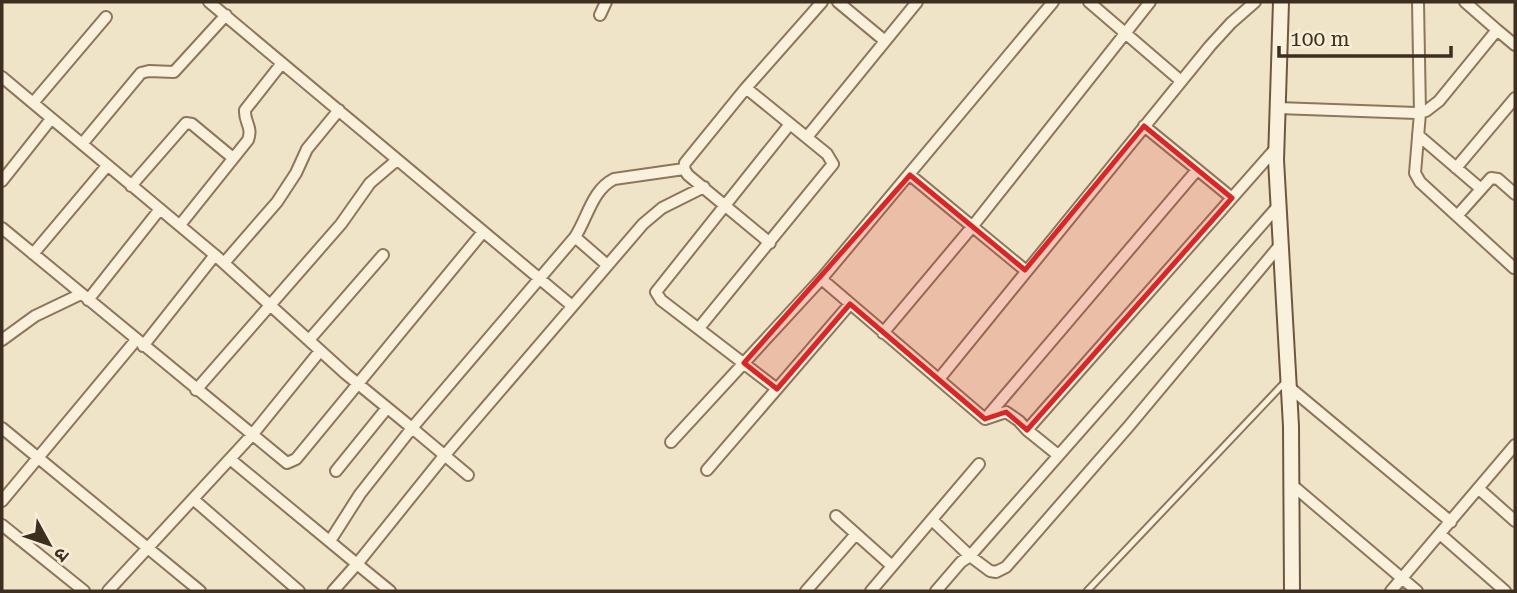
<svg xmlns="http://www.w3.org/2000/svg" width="1517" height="593" font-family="'Roboto Serif','Noto Sans Devanagari',serif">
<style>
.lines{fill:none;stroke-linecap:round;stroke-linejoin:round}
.lane-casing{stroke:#8d765c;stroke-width:9}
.street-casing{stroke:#8d765c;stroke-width:14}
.secondary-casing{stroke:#6f573f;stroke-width:18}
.lane{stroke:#faf1dc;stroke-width:5}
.street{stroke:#faf1dc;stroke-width:10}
.secondary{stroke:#faf1dc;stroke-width:14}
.marked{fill:#d62828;fill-opacity:0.2;stroke:#d62828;stroke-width:5;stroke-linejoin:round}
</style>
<rect width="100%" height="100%" fill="#f0e4c8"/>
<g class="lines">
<defs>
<path id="lane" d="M 1087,591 L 1286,381"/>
<path id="street" d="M 209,2 L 571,305
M 838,2 L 885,41
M 1053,2 L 823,277 L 825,282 L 985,419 L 1006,412 L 1019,421 L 1027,430 L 1277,147
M 1089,2 L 1181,81
M 1418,2 L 1420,113 L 1415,173 L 1420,182 L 1514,268
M 600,15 L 606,2
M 1497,30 L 1515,45
M 2,77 L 215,255 L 346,374 L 412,428 L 360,494 L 330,541
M 33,103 L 106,17
M 1278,108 L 1416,113 L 1426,111 L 1439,101 L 1497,30 L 1465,2
M 1144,126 L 1232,198
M 1418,135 L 1481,189
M 807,137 L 917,2
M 82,144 L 141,73 L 149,71 L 174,72 L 226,15
M 1456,168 L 1515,98
M 910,175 L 1025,270
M 2,181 L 51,119
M 131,186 L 186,123 L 192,124 L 233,158
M 1457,216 L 1491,178 L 1498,179 L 1515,194
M 180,225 L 248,140 C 253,127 244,122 245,110 L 282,63
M 2,228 L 287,463 L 296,459 L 483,232
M 575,237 L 606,264
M 770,243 L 688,175 L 684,169 L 685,163 L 746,88 L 822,2
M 33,254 L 107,166
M 224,263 L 277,202 L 296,173 L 307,149 L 339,110
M 88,300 L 160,209
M 699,328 L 833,164 L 827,154 L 746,88
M 883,333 L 972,227 L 1150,2
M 2,340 L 35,316 L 81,294
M 309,340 L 383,255
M 143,346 L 215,255
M 939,379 L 1210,46 L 1231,23 L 1255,2
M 1289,387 L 1451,522
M 777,389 L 661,300 L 656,292 L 790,124
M 196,390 L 341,224 L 370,183 L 397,160
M 986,418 L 1197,170
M 2,428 L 200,591
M 1027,430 L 1058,455
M 671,442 L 823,277
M 230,459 L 357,564 L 333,591
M 707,470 L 850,304
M 336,471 L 387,408
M 468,475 L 412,428 L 575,237 C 588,217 592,190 614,179 L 684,169
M 1291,484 L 1417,591
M 1479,489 L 1515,521
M 193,499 L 299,591
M 2,501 L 136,340
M 836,516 L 892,566
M 932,520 L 970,556 L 1279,205
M 2,525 L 84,591
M 1440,534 L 1505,591
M 108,591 L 252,435 L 320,351
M 390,591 L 357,564 L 444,456 L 643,224 L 662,208 L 704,187
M 806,591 L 856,534
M 871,591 L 979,464
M 936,591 L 961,562 L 970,556 L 990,571 L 996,572 L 1006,567 L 1129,426 L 1281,244
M 1391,591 L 1515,445"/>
<path id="secondary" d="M 1281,2 L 1276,160 L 1291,426 L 1292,591"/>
</defs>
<use href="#lane" class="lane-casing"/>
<use href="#street" class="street-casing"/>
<use href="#secondary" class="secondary-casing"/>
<use href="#lane" class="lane"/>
<use href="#street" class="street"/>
<use href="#secondary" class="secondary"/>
</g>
<path class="marked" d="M 1144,126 L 1232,198 L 1027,430 L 1006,412 L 985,419 L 850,304 L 777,389 L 744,363 L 910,175 L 1025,270 Z"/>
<rect width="1517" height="593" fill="none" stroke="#3d2e20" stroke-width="7"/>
<g transform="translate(49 544) rotate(130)" stroke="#f7eed8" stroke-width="5" paint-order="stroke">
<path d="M0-5L12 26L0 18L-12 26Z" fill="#3d2e20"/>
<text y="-10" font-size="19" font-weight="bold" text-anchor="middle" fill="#3d2e20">उ</text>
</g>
<path d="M1279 46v10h172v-10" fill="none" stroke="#3d2e20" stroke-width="3.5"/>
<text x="1290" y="46" font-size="21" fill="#3d2e20" stroke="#f7eed8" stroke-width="5" paint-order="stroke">100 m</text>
</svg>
